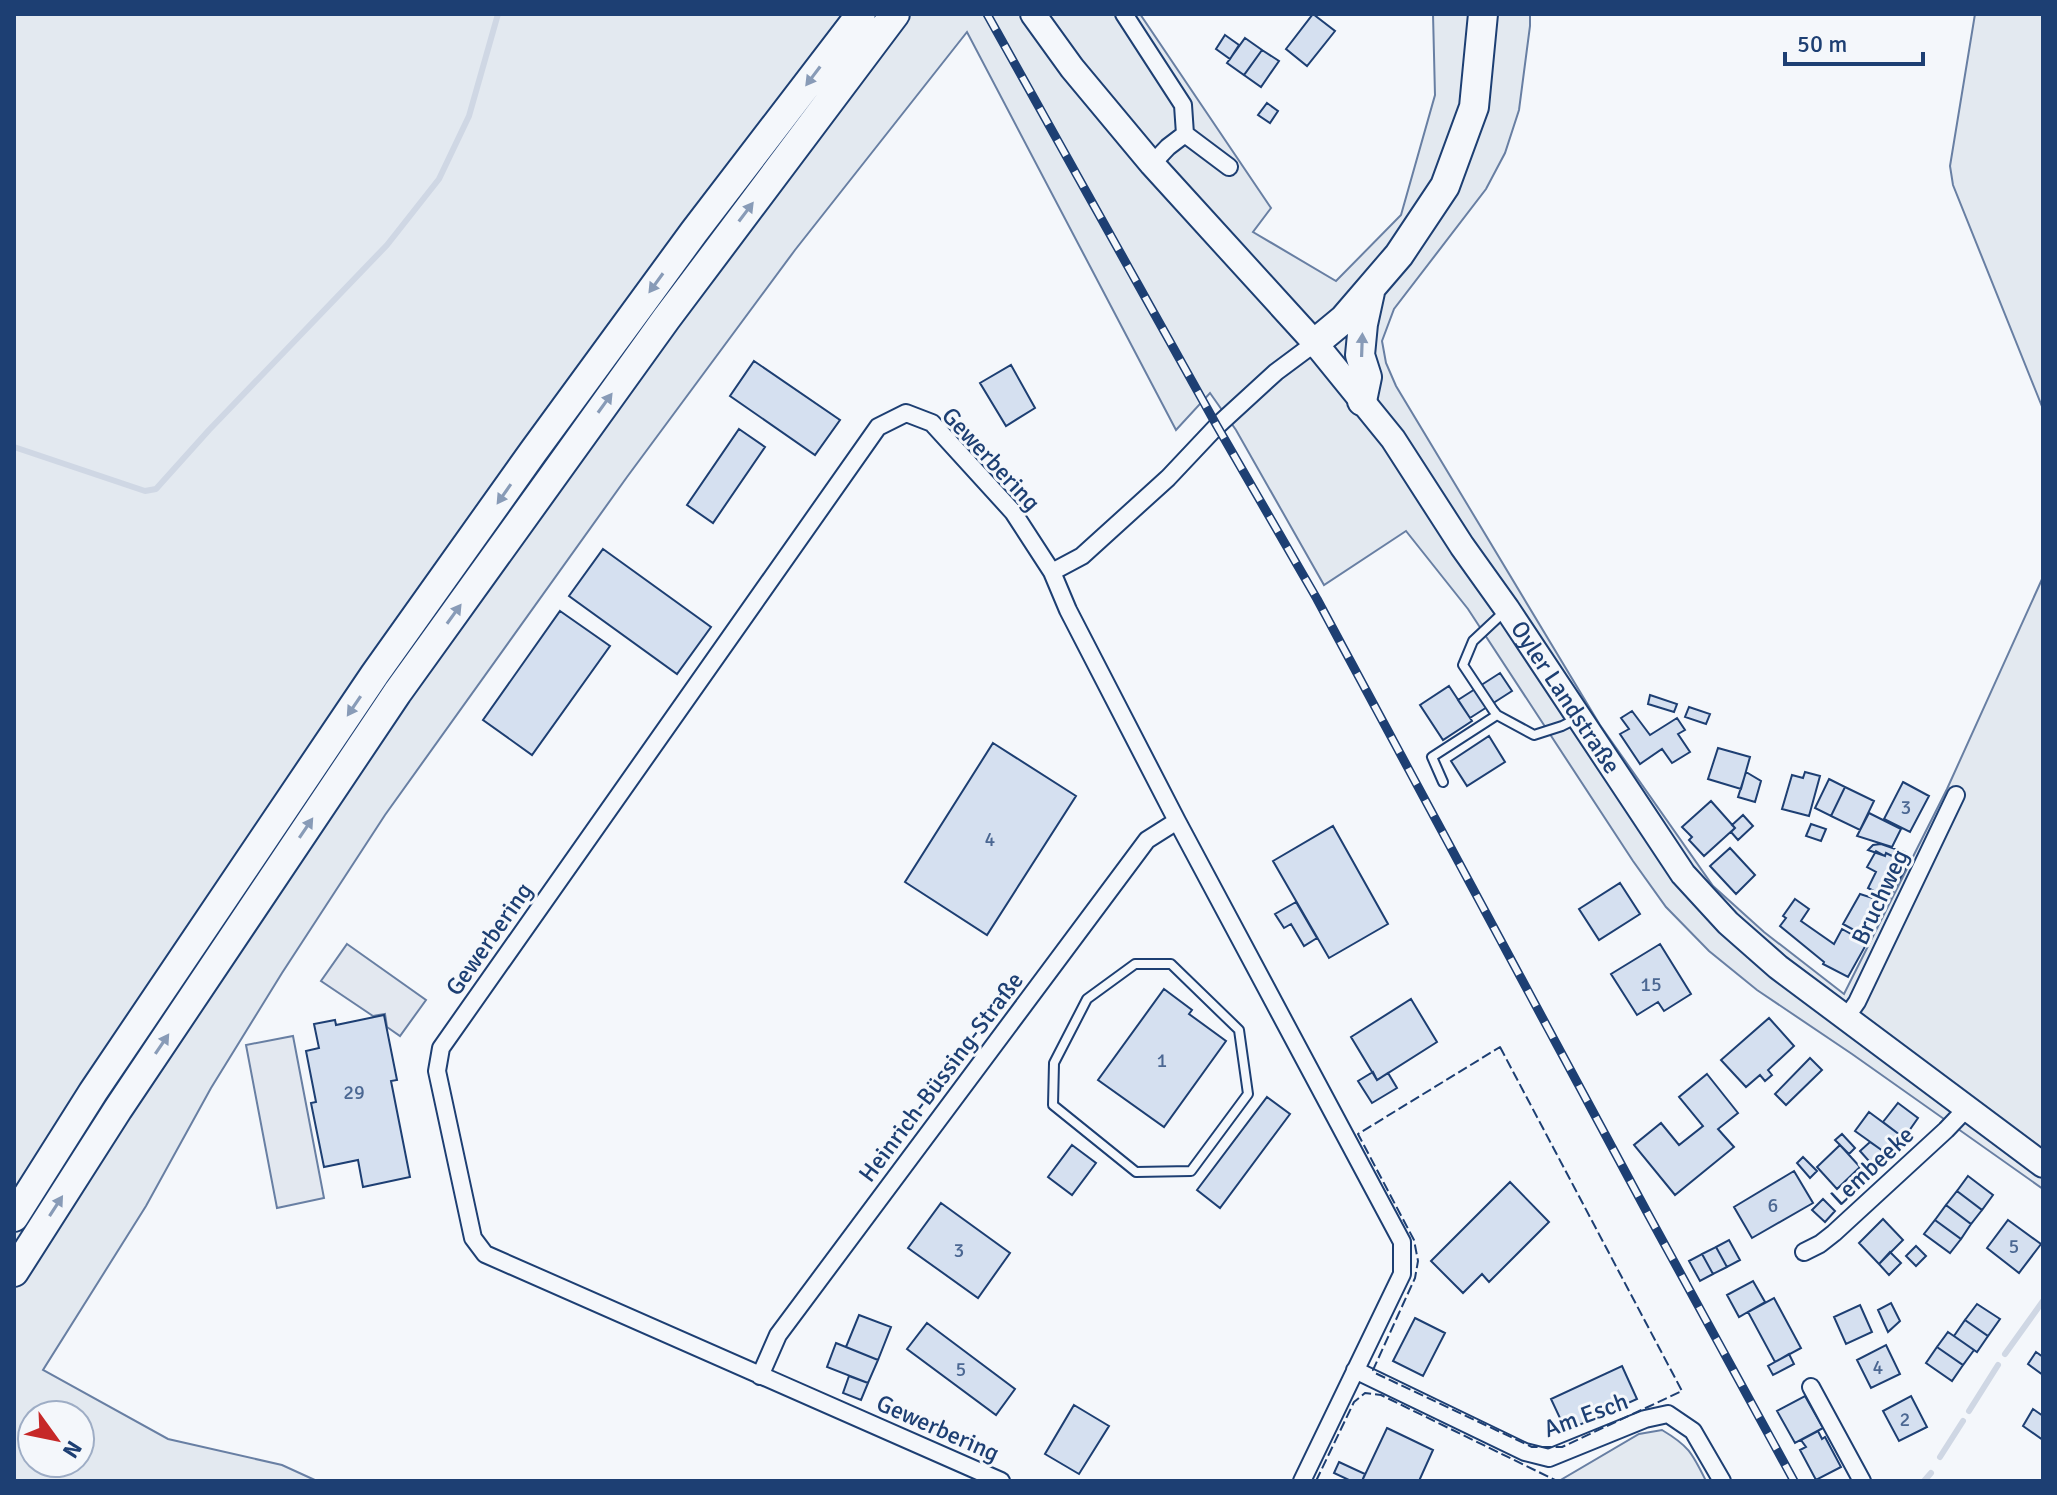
<svg xmlns="http://www.w3.org/2000/svg" width="2057" height="1495" font-family="Signika,sans-serif">
<style>
.green{fill:#e3e9f0;stroke:#687fa3;stroke-width:2;fill-rule:evenodd}
.parking{fill:#e3e8f0;stroke:#687fa3;stroke-width:2}
.lines{fill:none;stroke-linecap:round;stroke-linejoin:round}
.stream{stroke:#cfd7e4;stroke-width:6}
.building{fill:#d5e0f0;stroke:#1d3f73;stroke-width:2}
.service-casing{stroke:#1d3f73;stroke-width:12}
.minor-casing{stroke:#1d3f73;stroke-width:20}
.secondary-casing{stroke:#1d3f73;stroke-width:28}
.trunk-casing{stroke:#1d3f73;stroke-width:32}
.service{stroke:#f4f7fb;stroke-width:8}
.minor{stroke:#f4f7fb;stroke-width:16}
.secondary{stroke:#f4f7fb;stroke-width:24}
.trunk{stroke:#f4f7fb;stroke-width:28}
.rail-casing{stroke:#1d3f73;stroke-width:9}
.rail{stroke:#f4f7fb;stroke-width:6;stroke-dasharray:18;stroke-linecap:butt}
.fence{stroke:#1d3f73;stroke-width:2;stroke-dasharray:10 4;stroke-linecap:butt}
.oneway{fill:#889bb7}
.labels{text-anchor:middle;dominant-baseline:central;stroke-width:6;stroke-linejoin:round;paint-order:stroke}
.number-label{font-size:20px;fill:#4b6792}
.street-label{font-size:24px;fill:#1d3f73;stroke:#f4f7fb}
</style>
<rect width="100%" height="100%" fill="#f4f7fb"/>
<path class="green" d="M 14,14 L 1140,14 L 1271,208 L 1253,232 L 1336,281 L 1401,215 L 1435,95 L 1433,14 L 1530,14 L 1530,26 L 1519,110 L 1505,153 L 1486,189 L 1394,309 L 1382,341 L 1386,363 L 1396,386 L 1600,725 L 1713,886 L 1764,932 L 1844,994 L 1947,789 L 2043,577 L 2043,1189 L 1852,1054 L 1757,990 L 1709,951 L 1666,907 L 1633,861 L 1468,609 L 1406,531 L 1324,585 L 1236,430 L 1210,393 L 1176,430 L 967,32 L 795,250 L 627,477 L 385,815 L 282,973 L 211,1088 L 146,1206 L 43,1370 L 168,1439 L 282,1465 L 317,1481 L 14,1481 ZM 32,1415 L 80,1415 L 80,1463 L 32,1463 Z
M 1975,14 L 2043,14 L 2043,409 L 1953,185 L 1950,166 Z
M 1662,1430 C 1689,1446 1692,1453 1706,1481 L 1559,1481 L 1639,1434 Z"/>
<path class="parking" d="M 347,944 L 426,1000 L 400,1036 L 387,1027 L 385,1014 L 373,1016 L 321,981 Z
M 293,1036 L 324,1198 L 277,1208 L 246,1045 Z"/>
<g class="lines">
<path class="stream" d="M 14,447 L 145,491 L 156,489 L 209,430 L 387,245 L 439,179 L 469,116 L 498,14
M 2005,1354 L 2043,1301
M 1969,1411 L 1998,1365
M 1940,1457 L 1963,1421
M 1924,1481 L 1931,1473"/>
</g>
<path class="building" d="M 1313,14 L 1335,31 L 1307,66 L 1286,49 Z
M 1225,35 L 1239,45 L 1230,59 L 1216,49 Z
M 1245,38 L 1262,50 L 1244,75 L 1227,63 Z
M 1262,50 L 1279,61 L 1261,87 L 1244,75 Z
M 1267,103 L 1278,111 L 1270,123 L 1258,115 Z
M 754,361 L 840,420 L 815,455 L 730,396 Z
M 1011,365 L 1035,408 L 1006,426 L 980,383 Z
M 739,429 L 765,447 L 713,523 L 687,505 Z
M 603,549 L 711,627 L 677,674 L 569,596 Z
M 560,611 L 610,646 L 532,755 L 483,720 Z
M 1500,673 L 1512,691 L 1470,718 L 1458,700 Z
M 1449,686 L 1472,721 L 1443,740 L 1420,705 Z
M 1650,695 L 1677,704 L 1674,712 L 1648,704 Z
M 1689,707 L 1710,714 L 1706,724 L 1685,717 Z
M 1632,711 L 1650,735 L 1677,718 L 1685,730 L 1678,734 L 1690,752 L 1672,763 L 1662,749 L 1640,764 L 1620,734 L 1629,729 L 1621,718 Z
M 1489,736 L 1505,762 L 1467,786 L 1451,761 Z
M 993,743 L 1076,796 L 987,935 L 905,882 Z
M 1718,748 L 1750,757 L 1741,789 L 1708,779 Z
M 1746,772 L 1761,781 L 1755,802 L 1738,797 Z
M 1805,772 L 1820,776 L 1809,816 L 1782,809 L 1792,775 L 1803,778 Z
M 1829,779 L 1845,787 L 1831,816 L 1815,808 Z
M 1903,782 L 1929,796 L 1910,832 L 1884,819 Z
M 1845,787 L 1874,801 L 1860,830 L 1831,816 Z
M 1711,801 L 1735,828 L 1704,856 L 1689,840 L 1692,837 L 1682,827 Z
M 1869,813 L 1901,829 L 1892,847 L 1857,836 Z
M 1743,815 L 1753,826 L 1738,840 L 1731,832 L 1735,828 L 1732,825 Z
M 1811,824 L 1826,829 L 1821,841 L 1806,836 Z
M 1333,826 L 1388,924 L 1329,958 L 1273,861 Z
M 1881,844 L 1904,852 L 1900,860 L 1886,853 L 1885,856 L 1868,850 L 1873,845 Z
M 1730,848 L 1755,875 L 1736,894 L 1710,866 Z
M 1876,851 L 1885,856 L 1886,853 L 1908,864 L 1889,899 L 1868,888 L 1876,872 L 1867,867 Z
M 1620,883 L 1640,914 L 1599,940 L 1579,909 Z
M 1860,894 L 1882,901 L 1863,935 L 1843,924 Z
M 1795,899 L 1809,909 L 1801,921 L 1834,944 L 1842,929 L 1867,943 L 1848,977 L 1823,964 L 1824,962 L 1780,926 L 1786,918 L 1783,916 Z
M 1296,902 L 1317,938 L 1304,946 L 1291,924 L 1284,928 L 1275,914 Z
M 1660,944 L 1691,994 L 1664,1011 L 1658,1002 L 1637,1015 L 1611,974 Z
M 1164,989 L 1192,1010 L 1189,1014 L 1226,1041 L 1164,1127 L 1098,1080 Z
M 1411,999 L 1437,1042 L 1377,1080 L 1351,1037 Z
M 384,1015 L 397,1080 L 391,1081 L 410,1177 L 363,1187 L 358,1160 L 324,1167 L 311,1103 L 316,1102 L 306,1051 L 319,1048 L 314,1024 L 335,1020 L 336,1025 Z
M 1769,1018 L 1794,1046 L 1768,1070 L 1772,1075 L 1765,1081 L 1760,1075 L 1746,1087 L 1721,1060 Z
M 1810,1058 L 1822,1070 L 1786,1105 L 1775,1094 Z
M 1373,1072 L 1377,1080 L 1388,1073 L 1397,1088 L 1372,1103 L 1358,1081 Z
M 1707,1074 L 1738,1113 L 1718,1129 L 1734,1147 L 1675,1195 L 1634,1145 L 1661,1123 L 1679,1145 L 1703,1126 L 1679,1097 Z
M 1267,1097 L 1290,1114 L 1220,1208 L 1197,1190 Z
M 1898,1103 L 1918,1118 L 1904,1138 L 1883,1122 Z
M 1869,1112 L 1904,1138 L 1890,1156 L 1855,1131 Z
M 1842,1134 L 1855,1148 L 1849,1154 L 1835,1140 Z
M 1870,1142 L 1890,1156 L 1876,1169 L 1860,1151 Z
M 1072,1145 L 1096,1163 L 1072,1195 L 1048,1177 Z
M 1840,1145 L 1860,1167 L 1837,1189 L 1817,1167 Z
M 1803,1157 L 1817,1171 L 1810,1178 L 1797,1163 Z
M 1794,1171 L 1813,1203 L 1752,1238 L 1734,1207 Z
M 1968,1176 L 1993,1195 L 1982,1210 L 1957,1191 Z
M 1510,1182 L 1549,1222 L 1489,1282 L 1482,1274 L 1463,1293 L 1431,1261 Z
M 1957,1191 L 1982,1210 L 1971,1224 L 1946,1205 Z
M 1823,1199 L 1835,1211 L 1825,1222 L 1812,1210 Z
M 941,1203 L 1010,1253 L 978,1298 L 908,1248 Z
M 1946,1205 L 1971,1224 L 1961,1239 L 1935,1220 Z
M 1883,1219 L 1903,1240 L 1879,1264 L 1859,1243 Z
M 1935,1220 L 1961,1239 L 1950,1253 L 1924,1234 Z
M 2008,1220 L 2041,1244 L 2019,1273 L 1987,1248 Z
M 1729,1240 L 1740,1260 L 1727,1267 L 1716,1247 Z
M 1916,1246 L 1926,1256 L 1916,1266 L 1906,1256 Z
M 1716,1247 L 1727,1267 L 1713,1274 L 1702,1254 Z
M 1890,1252 L 1901,1263 L 1889,1275 L 1879,1264 Z
M 1702,1254 L 1713,1274 L 1700,1281 L 1689,1261 Z
M 1753,1281 L 1765,1302 L 1739,1317 L 1727,1295 Z
M 1774,1298 L 1801,1348 L 1775,1362 L 1748,1312 Z
M 1891,1303 L 1900,1321 L 1888,1332 L 1878,1310 Z
M 1977,1304 L 2000,1319 L 1988,1336 L 1965,1320 Z
M 1860,1305 L 1872,1332 L 1846,1344 L 1834,1317 Z
M 859,1315 L 891,1327 L 878,1360 L 846,1347 Z
M 1415,1318 L 1445,1333 L 1423,1376 L 1393,1361 Z
M 1965,1320 L 1988,1336 L 1977,1352 L 1954,1336 Z
M 927,1323 L 1015,1389 L 996,1415 L 907,1349 Z
M 1948,1332 L 1974,1350 L 1963,1365 L 1937,1347 Z
M 836,1343 L 878,1360 L 868,1383 L 827,1367 Z
M 1886,1345 L 1900,1374 L 1871,1388 L 1857,1360 Z
M 1937,1347 L 1963,1365 L 1952,1381 L 1926,1363 Z
M 2036,1352 L 2043,1357 L 2043,1375 L 2028,1364 Z
M 1789,1354 L 1794,1364 L 1773,1375 L 1768,1366 Z
M 1622,1366 L 1637,1399 L 1566,1431 L 1551,1399 Z
M 849,1376 L 868,1383 L 861,1400 L 843,1393 Z
M 1805,1396 L 1823,1428 L 1795,1443 L 1777,1411 Z
M 1911,1396 L 1927,1427 L 1899,1441 L 1883,1411 Z
M 1074,1405 L 1109,1426 L 1079,1474 L 1045,1454 Z
M 2033,1409 L 2043,1416 L 2043,1440 L 2023,1426 Z
M 1387,1428 L 1433,1450 L 1419,1481 L 1362,1481 Z
M 1818,1431 L 1822,1439 L 1825,1437 L 1841,1467 L 1816,1480 L 1800,1450 L 1806,1447 L 1801,1440 Z
M 1339,1462 L 1365,1474 L 1362,1481 L 1351,1481 L 1334,1473 Z"/>
<g class="lines">
<defs>
<path id="service" d="M 1504,612 L 1473,641 L 1463,665 L 1493,710 L 1497,715 L 1534,735 L 1562,726 L 1578,718
M 1443,782 L 1432,757 L 1497,715
M 1135,964 L 1171,964 L 1239,1030 L 1248,1094 L 1191,1171 L 1136,1172 L 1053,1105 L 1054,1063 L 1087,999 Z"/>
<path id="minor" d="M 1124,14 L 1183,105 L 1185,134 L 1229,167
M 1152,164 L 1168,147 L 1185,134
M 1052,572 L 1082,556 L 1168,478 L 1217,426 L 1276,372 L 1315,343
M 1845,1019 L 1857,1002 L 1956,795
M 1804,1252 L 1820,1244 L 1834,1233 L 1946,1130 L 1966,1109
M 1355,1370 L 1525,1452 L 1549,1458 L 1645,1419 L 1668,1414 L 1693,1431 L 1722,1481
M 760,1376 L 778,1335 L 1147,840 L 1177,821
M 1811,1387 L 1862,1481
M 1001,1481 L 485,1254 L 473,1238 L 437,1071 L 441,1048 L 878,427 L 906,413 L 932,423 L 1013,512 L 1052,572 L 1068,610 L 1177,821 L 1402,1242 L 1402,1274 L 1302,1481"/>
<g id="secondary">
<path id="s1" d="M 1033,14 L 1072,68 L 1152,164 L 1315,343 L 1393,439 L 1462,546 L 1507,609 L 1683,874 L 1728,923 L 1778,967 L 2043,1165"/>
</g>
<path id="trunk" d="M 1315,343 L 1344,319 L 1399,255 L 1445,186 L 1474,107 L 1483,14
M 1362,401 L 1367,377 L 1360,355 L 1363,324 L 1370,292
M 14,1217 L 93,1092 L 375,674 L 533,452 L 694,232 L 861,14
M 14,1272 L 118,1109 L 397,693 L 666,319 L 895,14"/>
</defs>
<use href="#service" class="service-casing"/>
<use href="#minor" class="minor-casing"/>
<use href="#secondary" class="secondary-casing"/>
<use href="#trunk" class="trunk-casing"/>
<use href="#service" class="service"/>
<use href="#minor" class="minor"/>
<use href="#secondary" class="secondary"/>
<use href="#trunk" class="trunk"/>
<defs>
<path id="rail" d="M 987,14 L 1217,426 L 1317,599 L 1648,1214 L 1794,1481"/>
</defs>
<use href="#rail" class="rail-casing"/>
<use href="#rail" class="rail"/>
<path class="fence" d="M 1500,1047 L 1682,1391 L 1562,1447 L 1532,1447 L 1375,1373 L 1373,1370 L 1415,1278 L 1418,1261 L 1414,1240 L 1358,1134 Z
M 1316,1481 L 1354,1402 L 1365,1393 L 1381,1395 L 1557,1481"/>
</g>
<defs><path id="oneway-solid" d="M-6-.8H1V-3.2L6.5 0L1 3.2V.8H-6Z" transform="scale(2)"/></defs>
<g class="oneway">
<use href="#oneway-solid" transform="translate(813 76) rotate(127)"/>
<use href="#oneway-solid" transform="translate(746 212) rotate(-53)"/>
<use href="#oneway-solid" transform="translate(656 283) rotate(126)"/>
<use href="#oneway-solid" transform="translate(1362 345) rotate(-88)"/>
<use href="#oneway-solid" transform="translate(605 403) rotate(-54)"/>
<use href="#oneway-solid" transform="translate(504 494) rotate(125)"/>
<use href="#oneway-solid" transform="translate(454 614) rotate(-54)"/>
<use href="#oneway-solid" transform="translate(354 706) rotate(124)"/>
<use href="#oneway-solid" transform="translate(306 828) rotate(-56)"/>
<use href="#oneway-solid" transform="translate(162 1044) rotate(-56)"/>
<use href="#oneway-solid" transform="translate(56 1206) rotate(-57)"/>
</g>
<g class="labels">
<g class="number-label">
<text x="1906" y="807">3</text>
<text x="990" y="839">4</text>
<text x="1651" y="984">15</text>
<text x="1162" y="1060">1</text>
<text x="354" y="1092">29</text>
<text x="1773" y="1205">6</text>
<text x="2014" y="1246">5</text>
<text x="959" y="1250">3</text>
<text x="1878" y="1367">4</text>
<text x="961" y="1369">5</text>
<text x="1905" y="1419">2</text>
</g>
<g class="street-label">
<text transform="translate(991 459) rotate(47)">Gewerbering</text>
<text stroke="none"><textPath href="#s1" startOffset="868">Oyler Landstraße</textPath></text>
<text transform="translate(1880 897) rotate(-65)">Bruchweg</text>
<text transform="translate(489 939) rotate(-55)">Gewerbering</text>
<text transform="translate(941 1077) rotate(-53)">Heinrich-Büssing-Straße</text>
<text transform="translate(1872 1166) rotate(-43)">Lembeeke</text>
<text transform="translate(1586 1415) rotate(-20)">Am Esch</text>
<text transform="translate(938 1428) rotate(24)">Gewerbering</text>
</g>
</g>
<rect width="2057" height="1495" fill="none" stroke="#1d3f73" stroke-width="32"/>
<g transform="translate(56 1439) rotate(123)"><circle r="38" fill="#f4f7fb" stroke="#9eadc5" stroke-width="2"/>
<path d="M0-6L14 30L0 20L-14 30Z" fill="#c62828"/>
<text y="-12" font-size="22" font-weight="bold" text-anchor="middle" fill="#1d3f73">N</text>
</g>
<path d="M1785 52v12h138v-12" fill="none" stroke="#1d3f73" stroke-width="4"/>
<text x="1797" y="52" font-size="24" fill="#1d3f73" stroke="#f4f7fb" stroke-width="6" paint-order="stroke">50 m</text>
</svg>
